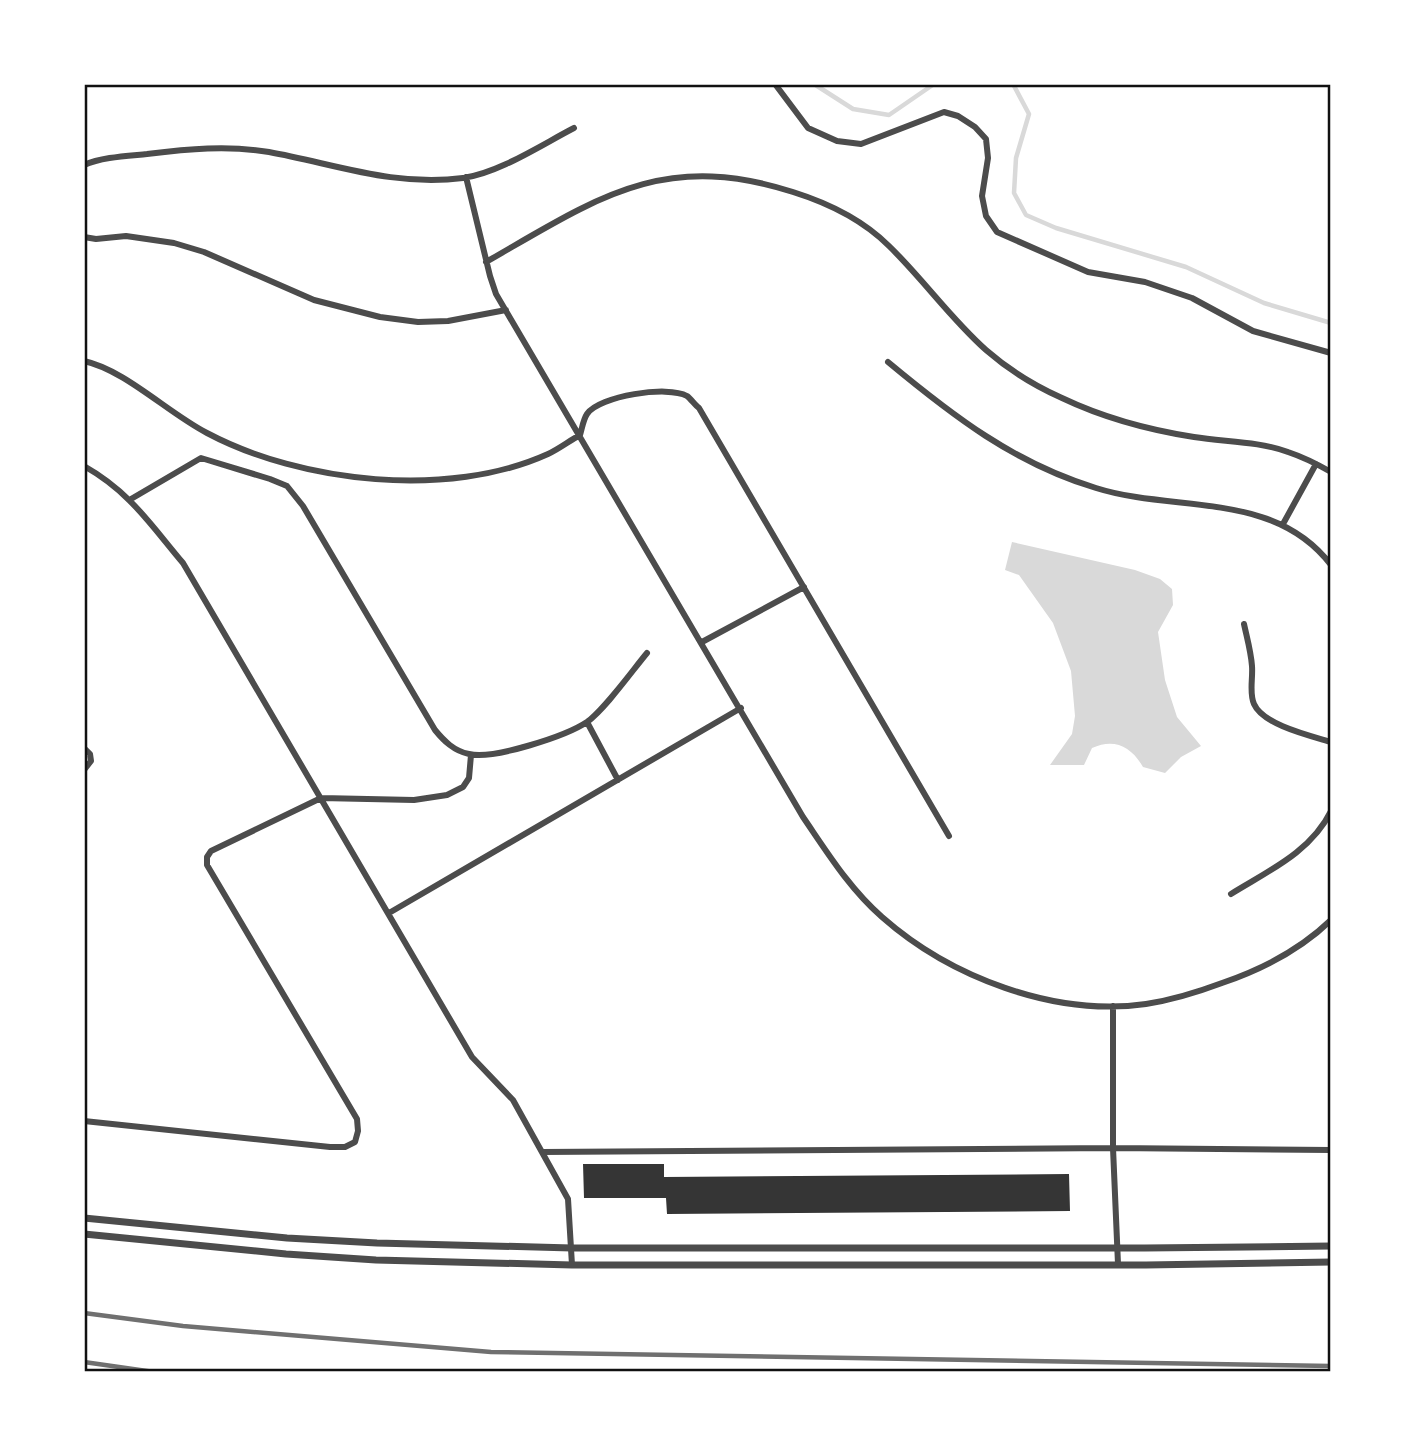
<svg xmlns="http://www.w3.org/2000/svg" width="1415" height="1456" font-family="Inter,sans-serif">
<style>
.water{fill:#d9d9d9}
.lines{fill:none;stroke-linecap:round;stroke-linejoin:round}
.stream{stroke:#d9d9d9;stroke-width:4.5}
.building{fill:#353535}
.minor{stroke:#4c4c4c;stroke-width:6}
.tertiary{stroke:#4c4c4c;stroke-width:7}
.rail{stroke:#707070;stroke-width:4.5}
.neatline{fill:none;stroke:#111;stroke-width:2.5}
</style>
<rect width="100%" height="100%" fill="#fff"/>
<path class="water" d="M 1012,542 L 1135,570 L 1160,579 L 1172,589 L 1173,605 L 1158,632 L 1165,680 L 1177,717 L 1201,746 L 1181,757 L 1165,773 L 1143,767 C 1131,746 1114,738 1092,748 L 1084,765 L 1050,765 L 1072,734 L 1075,716 L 1071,671 L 1053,623 L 1019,575 L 1005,570 Z"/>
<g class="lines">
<path class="stream" d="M 814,84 L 853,109 L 889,115 L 934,84
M 1013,84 L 1029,114 L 1016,158 L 1014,193 L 1026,215 L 1056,228 L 1186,267 L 1264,303 L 1331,323"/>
</g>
<path class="building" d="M 583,1164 L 664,1164 L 664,1177 L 1069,1174 L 1070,1211 L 667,1214 L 666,1198 L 584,1198 Z"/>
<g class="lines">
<path class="minor" d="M 775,84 L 808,128 L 837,141 L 861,144 L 944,112 L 958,116 L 975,127 L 986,139 L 988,158 L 982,196 L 986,216 L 997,232 L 1088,272 L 1145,282 L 1192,298 L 1253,331 L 1331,353
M 84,165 C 102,157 127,156 147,154 C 187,149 228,145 269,152 C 335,164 394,187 463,178 C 499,173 541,145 574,128
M 466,177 L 490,276 L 496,294 L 803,817 C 827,852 849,888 882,917 C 950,977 1054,1017 1146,1004 C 1172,1000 1198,992 1222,983 C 1263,969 1300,950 1331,920
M 84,237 L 96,239 L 126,236 L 174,243 L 204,252 L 314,300 L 380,317 L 418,322 L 448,321 L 506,310
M 486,262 C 596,199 662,150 793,192 C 828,203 862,219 889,246 C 923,279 951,319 986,350 C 1009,370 1035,386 1062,398 C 1104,418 1149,430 1194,437 C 1225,442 1258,441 1288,452 C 1303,457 1317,464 1331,472
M 84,361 C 125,370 168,413 207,433 C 301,483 449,499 548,454 C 559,449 569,441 580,435 C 582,429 583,420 587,414 C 599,396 668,385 687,396 C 691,399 695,405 699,408 L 949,836
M 888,362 C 953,416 1014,463 1096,488 C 1175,513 1274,490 1331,565
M 84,466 C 130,492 150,524 183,563 L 472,1057 L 513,1100 L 568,1199 L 572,1265
M 131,499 L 201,458 L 270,479 L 287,486 L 303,506 L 435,730 C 444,741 454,751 469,754 C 493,760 566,736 587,722 C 605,709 632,671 647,653
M 1283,524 L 1316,464
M 1244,624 C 1247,638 1251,652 1252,666 C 1253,679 1249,693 1254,704 C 1263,725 1311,736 1331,742
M 702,642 L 804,587
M 587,722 L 618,780
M 84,748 L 90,754 L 91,761 L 84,770
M 1231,894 C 1268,871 1311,852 1331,811
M 389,913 L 741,708
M 1113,1006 L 1113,1148 L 1118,1264
M 84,1121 L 330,1147 L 345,1147 L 355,1142 L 358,1131 L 357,1119 L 207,865 L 207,857 L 211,851 L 321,798 L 414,800 L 447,795 L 463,787 L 469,778 L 471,755
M 542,1152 L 1113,1148 L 1331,1150"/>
<path class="tertiary" d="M 84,1218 L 287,1238 L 377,1243 L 572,1248 L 1145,1248 L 1331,1246
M 84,1234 L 286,1254 L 376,1260 L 572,1265 L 1146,1265 L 1331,1262"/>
<path class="rail" d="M 84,1313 L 183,1326 L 491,1352 L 1331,1366
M 84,1362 L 154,1372"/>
</g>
<rect width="1415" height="1456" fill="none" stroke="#ffffff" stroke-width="172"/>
<rect x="86" y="86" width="1243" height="1284" class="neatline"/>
</svg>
